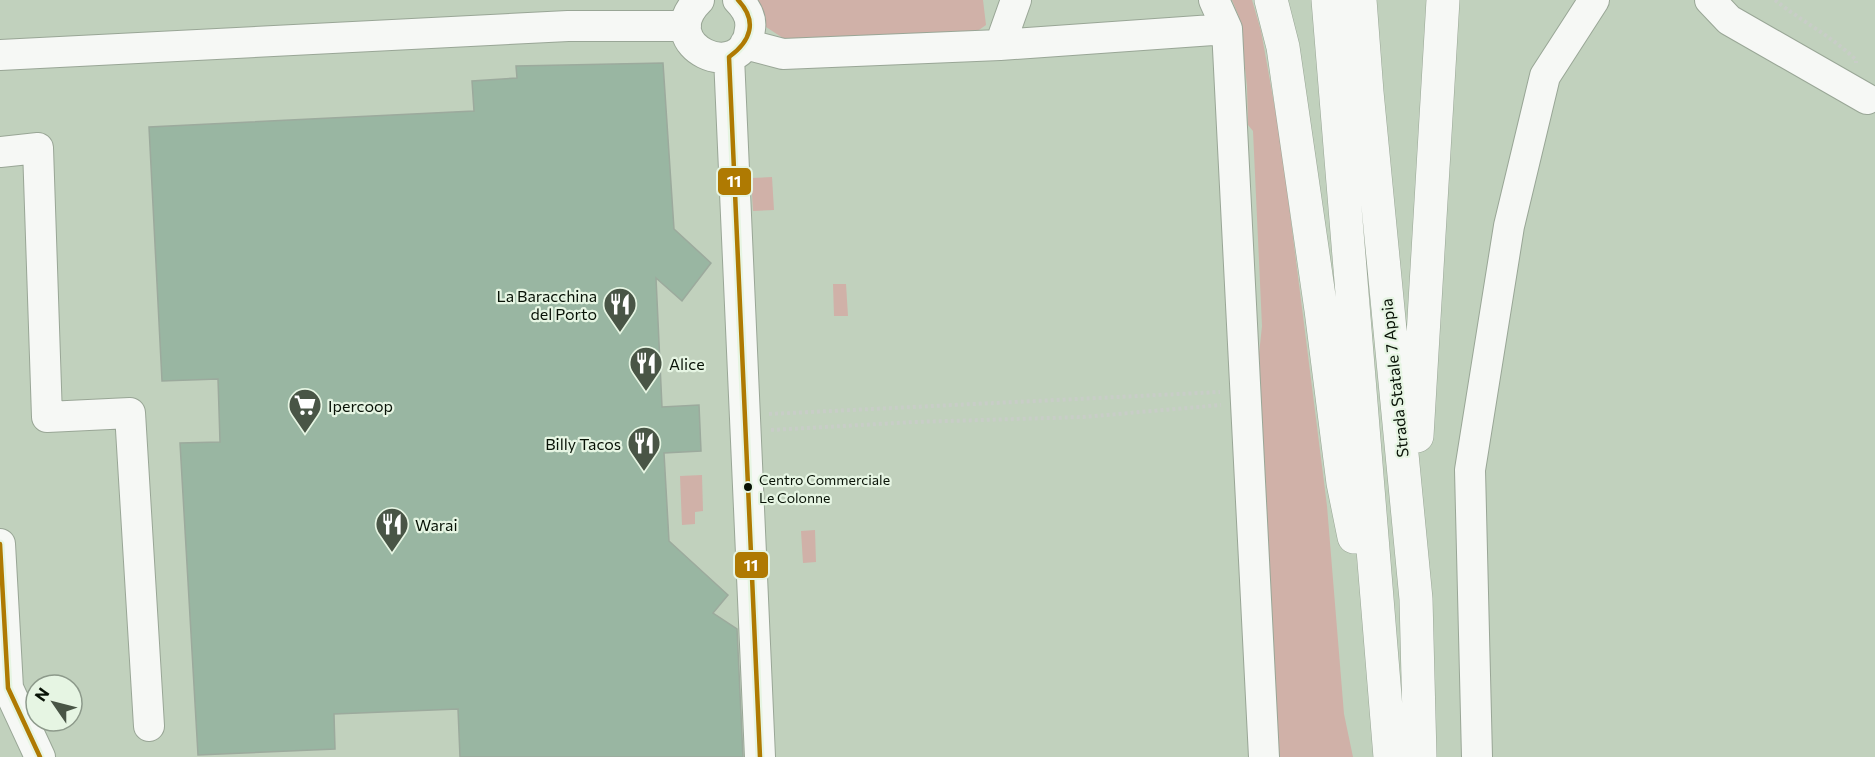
<svg xmlns="http://www.w3.org/2000/svg" width="1875" height="757" font-family="Commissioner,sans-serif">
<style>
.green{fill:#d0b1a8}
.building{fill:#99b6a2;stroke:#9caa9d;stroke-width:1.5}
.lines{fill:none;stroke-linecap:round;stroke-linejoin:round}
.minor-casing{stroke:#99a696;stroke-width:32}
.highway-casing{stroke:#99a696;stroke-width:34}
.path{stroke:#c8cdc7;stroke-width:4;stroke-dasharray:3 3;stroke-linecap:butt}
.minor{stroke:#f6f8f5;stroke-width:30}
.highway{stroke:#f6f8f5;stroke-width:33}
.bus-1-casing{stroke:#e6f5e3;stroke-width:9}
.bus-1{stroke:#af7a02;stroke-width:4.5}
.bus-dot{fill:#081206;stroke:#e6f5e3;stroke-width:2}
.labels{text-anchor:middle;dominant-baseline:central;stroke-width:4.5;stroke-linejoin:round;paint-order:stroke}
.bus-label{font-size:14px;fill:#081206;stroke:#e6f5e3;text-anchor:start}
.poi-label{font-size:16px;fill:#081206;stroke:#e6f5e3;text-anchor:start}
.street-label{font-size:16px;fill:#081206;stroke:#e6f5e3}
.line-badge{stroke:#e6f5e3;stroke-width:2}
.badge-label{font-size:16px;text-anchor:middle;font-weight:bold;fill:#fff}
</style>
<rect width="100%" height="100%" fill="#c1d1bd"/>
<path class="green" d="M 746,0 L 983,0 L 986,25 L 976,32 L 786,40 L 766,27 Z
M 1232,0 L 1252,0 L 1261,31 L 1281,142 L 1327,506 L 1344,714 L 1353,757 L 1276,757 L 1259,354 L 1262,326 L 1253,131 L 1248,125 L 1247,86 L 1239,17 Z
M 772,177 L 774,210 L 753,211 L 751,178 Z
M 833,284 L 846,284 L 848,316 L 834,316 Z
M 702,475 L 703,511 L 695,512 L 695,524 L 682,525 L 680,476 Z
M 815,530 L 816,562 L 803,563 L 801,531 Z"/>
<path class="building" d="M 663,63 L 674,229 L 711,263 L 682,301 L 656,278 L 662,407 L 699,405 L 701,451 L 664,453 L 669,541 L 728,595 L 713,613 L 737,629 L 743,757 L 460,757 L 458,709 L 334,714 L 335,749 L 198,755 L 180,443 L 220,442 L 218,379 L 162,381 L 149,127 L 474,111 L 472,81 L 517,78 L 516,66 Z"/>
<g class="lines">
<defs>
<path id="minor" d="M 699,0 C 652,46 744,87 750,29 C 752,17 746,8 738,0
M 1214,0 L 1227,29
M 1710,0 L 1729,20 L 1867,99
M 745,44 L 783,54 L 1000,45 L 1227,29 L 1264,757
M 1000,45 L 1016,0
M 0,55 L 568,26 L 686,26
M 729,57 L 760,757
M 0,152 L 38,148 L 47,417 L 130,413 L 149,726
M 0,544 L 8,688 L 40,757
M 1477,757 L 1470,470 L 1509,226 L 1545,76 L 1594,0"/>
<path id="highway" d="M 1271,0 L 1283,47 L 1321,310 L 1343,483 L 1354,537
M 1328,0 L 1390,757
M 1360,0 L 1367,92 L 1416,599 L 1420,757
M 1417,436 L 1443,0"/>
</defs>
<use href="#minor" class="minor-casing"/>
<use href="#highway" class="highway-casing"/>
<path class="path" d="M 1775,0 C 1801,21 1833,37 1856,60 L 1856,63
M 769,414 L 1220,392
M 771,430 L 914,422 L 1083,417 L 1221,405"/>
<use href="#minor" class="minor"/>
<use href="#highway" class="highway"/>
<defs>
<path id="bus-1" d="M 738,0 C 758,21 751,41 729,57 L 760,757
M 0,544 L 8,688 L 40,757"/>
</defs>
<use href="#bus-1" class="bus-1-casing"/>
<use href="#bus-1" class="bus-1"/>
</g>
<defs>
<symbol id="restaurant-pin" viewBox="-11 -11 22 30"><path d="M0 17L-7.5 6A9.5 9.5 0 1 1 7.5 6Z" fill="#495546" stroke="#e6f5e3"/><path d="M-5-6h1v4h1v-4h1v4h1v-4h1v5L-1.5 .5V6h-2V.5L-5-1ZM5-6V6H3V1.5H1.5Q1.5-4 5-6Z" fill="#fff"/></symbol>
<symbol id="supermarket-pin" viewBox="-11 -11 22 30"><path d="M0 17L-7.5 6A9.5 9.5 0 1 1 7.5 6Z" fill="#495546" stroke="#e6f5e3"/><path d="M-6-5.5h2.5l.6 2H6L4.5 2H-2.5L-4.4-4H-6ZM-1.5 3.2a1.3 1.3 0 1 0 .1 0ZM3 3.2a1.3 1.3 0 1 0 .1 0Z" fill="#fff"/></symbol>
</defs>
<g fill-rule="evenodd">
<use href="#restaurant-pin" x="601" y="285" width="38" height="52"/>
<use href="#restaurant-pin" x="627" y="344" width="38" height="52"/>
<use href="#supermarket-pin" x="286" y="386" width="38" height="52"/>
<use href="#restaurant-pin" x="625" y="424" width="38" height="52"/>
<use href="#restaurant-pin" x="373" y="505" width="38" height="52"/>
</g>
<circle class="bus-dot" cx="748" cy="487" r="5"/>
<g class="labels">
<g class="bus-label">
<text x="759" y="479">Centro Commerciale<tspan x="759" dy="18">Le Colonne</tspan></text>
</g>
<g class="poi-label">
<text x="597" y="295" text-anchor="end">La Baracchina<tspan x="597" dy="18">del Porto</tspan></text>
<text x="669" y="363">Alice</text>
<text x="328" y="405">Ipercoop</text>
<text x="621" y="443" text-anchor="end">Billy Tacos</text>
<text x="415" y="524">Warai</text>
</g>
<g class="street-label">
<text transform="translate(1394 378) rotate(-96)">Strada Statale 7 Appia</text>
</g>
</g>
<g class="line-badge">
<rect x="717" y="167" width="35" height="29" rx="6" fill="#af7a02"/>
<rect x="734" y="551" width="35" height="28" rx="6" fill="#af7a02"/>
</g>
<g class="badge-label">
<text x="734" y="187">11</text>
<text x="751" y="571">11</text>
</g>
<g transform="translate(54 703) rotate(305)"><circle r="28" fill="#e6f5e3" stroke="#8d9a8b" stroke-width="1.5"/>
<path d="M0-4.5L10 22L0 15L-10 22Z" fill="#495546"/>
<text y="-9" font-size="16" font-weight="bold" text-anchor="middle" fill="#081206">N</text>
</g>
</svg>
